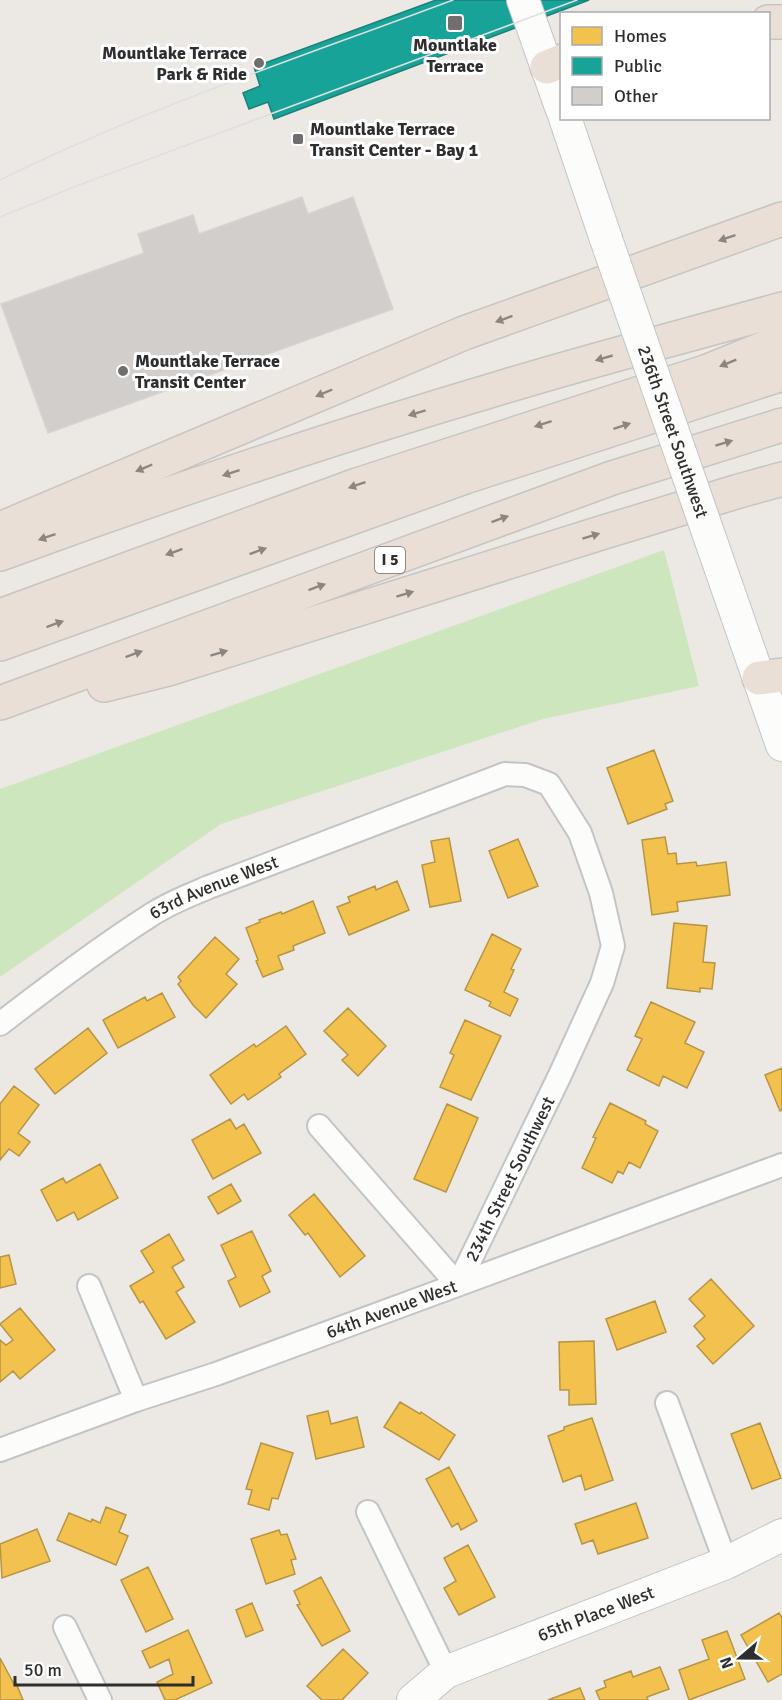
<svg xmlns="http://www.w3.org/2000/svg" width="782" height="1700" font-family="Signika,sans-serif">
<style>
.green{fill:#cee6be}
.homes{fill:#f2c14e;stroke:#b79544;stroke-width:1.5}
.public{fill:#17a398;stroke:#1e8078;stroke-width:1.5}
.building{fill:#d1cecb;stroke:#d7d4d0;stroke-width:1.5}
.lines{fill:none;stroke-linecap:round;stroke-linejoin:round}
.street-casing{stroke:#c5c4c5;stroke-width:26}
.secondary-casing{stroke:#c5c4c5;stroke-width:34}
.highway-casing{stroke:#c6c5c4;stroke-width:36}
.street{stroke:#fcfcfb;stroke-width:22}
.secondary{stroke:#fcfcfb;stroke-width:32}
.highway{stroke:#eadfd6;stroke-width:33}
.tram{stroke:#dfdfe1;stroke-width:1.5}
.secondary-bridge-casing{stroke:#c5c4c5;stroke-width:34;stroke-linecap:butt}
.secondary-bridge{stroke:#fcfcfb;stroke-width:32}
.oneway{fill:#8c8682}
.poi-dot{fill:#706f6e;stroke:#fff;stroke-width:2}
.labels{text-anchor:middle;dominant-baseline:central;stroke-width:6;stroke-linejoin:round;paint-order:stroke}
.shield{fill:#fff;stroke:#6d6d6d;stroke-width:1.5}
.shield-label{font-size:16px;font-weight:bold;fill:#2e2e2e}
.poi-label{font-size:18px;font-weight:bold;fill:#2e2e2e;stroke:#fff;text-anchor:start}
.street-label{font-size:18px;fill:#2e2e2e;stroke:#fff}
</style>
<rect width="100%" height="100%" fill="#ece8e4"/>
<path class="green" d="M 664,550 L 699,686 L 543,719 L 221,824 L 0,977 L 0,789 Z"/>
<path class="homes" d="M 654,750 L 673,801 L 665,804 L 667,809 L 628,824 L 607,768 Z
M 665,837 L 668,854 L 676,853 L 677,864 L 696,862 L 697,866 L 726,862 L 730,895 L 677,902 L 678,911 L 652,915 L 642,840 Z
M 449,838 L 461,901 L 430,907 L 422,865 L 435,862 L 431,841 Z
M 518,839 L 538,886 L 508,898 L 489,851 Z
M 397,881 L 409,910 L 349,935 L 337,907 L 350,902 L 348,897 L 375,886 L 376,890 Z
M 313,901 L 325,933 L 293,946 L 294,950 L 278,956 L 283,969 L 263,977 L 256,961 L 258,960 L 246,928 L 260,922 L 259,920 L 281,912 L 282,914 Z
M 674,923 L 707,926 L 703,962 L 715,963 L 712,989 L 700,988 L 700,992 L 667,988 Z
M 492,934 L 521,949 L 511,969 L 514,970 L 504,992 L 518,999 L 510,1016 L 489,1006 L 491,1002 L 465,990 Z
M 215,937 L 239,959 L 226,974 L 237,984 L 206,1018 L 193,1005 L 178,984 L 181,981 L 178,977 Z
M 162,993 L 175,1017 L 118,1048 L 103,1020 L 145,997 L 147,1001 Z
M 651,1002 L 695,1022 L 685,1043 L 704,1052 L 687,1088 L 663,1076 L 659,1086 L 627,1070 L 642,1039 L 635,1036 Z
M 348,1008 L 386,1046 L 358,1076 L 342,1060 L 348,1055 L 324,1031 Z
M 465,1020 L 501,1036 L 471,1100 L 440,1087 L 454,1055 L 450,1053 Z
M 286,1026 L 306,1054 L 279,1074 L 281,1077 L 248,1100 L 244,1094 L 231,1104 L 210,1075 L 254,1044 L 256,1047 Z
M 88,1028 L 107,1053 L 55,1094 L 35,1069 Z
M 782,1068 L 782,1110 L 780,1111 L 765,1075 Z
M 14,1086 L 39,1105 L 18,1133 L 30,1142 L 19,1156 L 9,1149 L 0,1160 L 0,1104 Z
M 610,1103 L 646,1121 L 645,1124 L 658,1131 L 640,1168 L 629,1162 L 623,1174 L 618,1171 L 612,1183 L 582,1168 L 596,1138 L 593,1137 Z
M 447,1104 L 478,1118 L 446,1192 L 414,1179 Z
M 230,1119 L 236,1129 L 244,1124 L 261,1153 L 213,1179 L 192,1140 Z
M 100,1164 L 118,1198 L 78,1220 L 74,1212 L 57,1221 L 41,1190 L 63,1178 L 66,1183 Z
M 231,1184 L 241,1201 L 218,1214 L 208,1197 Z
M 314,1194 L 365,1256 L 340,1277 L 308,1233 L 305,1235 L 289,1215 Z
M 252,1231 L 271,1271 L 262,1276 L 270,1292 L 240,1307 L 228,1281 L 236,1277 L 221,1245 Z
M 169,1234 L 184,1260 L 172,1267 L 184,1287 L 176,1292 L 195,1322 L 166,1339 L 143,1301 L 140,1303 L 130,1286 L 154,1272 L 141,1251 Z
M 9,1255 L 16,1284 L 0,1288 L 0,1257 Z
M 711,1279 L 754,1326 L 713,1364 L 697,1346 L 705,1339 L 694,1326 L 705,1316 L 689,1299 Z
M 655,1301 L 666,1332 L 617,1350 L 606,1319 Z
M 20,1308 L 55,1350 L 20,1379 L 13,1371 L 0,1382 L 0,1340 L 6,1345 L 13,1340 L 0,1324 Z
M 594,1341 L 596,1404 L 569,1405 L 569,1390 L 560,1390 L 559,1342 Z
M 400,1402 L 420,1414 L 421,1412 L 455,1435 L 439,1460 L 384,1427 Z
M 328,1411 L 331,1424 L 357,1417 L 364,1447 L 316,1459 L 307,1416 Z
M 592,1418 L 613,1480 L 585,1490 L 581,1475 L 563,1482 L 548,1436 L 564,1430 L 564,1427 Z
M 760,1423 L 781,1478 L 752,1489 L 731,1434 Z
M 261,1443 L 293,1453 L 278,1499 L 272,1498 L 269,1510 L 248,1504 L 252,1490 L 246,1489 Z
M 449,1467 L 477,1521 L 461,1530 L 458,1523 L 452,1527 L 426,1479 Z
M 636,1503 L 648,1538 L 598,1554 L 593,1540 L 582,1544 L 575,1524 Z
M 106,1507 L 126,1515 L 119,1532 L 128,1536 L 116,1565 L 57,1540 L 69,1513 L 91,1522 L 92,1519 L 100,1523 Z
M 37,1529 L 50,1561 L 2,1578 L 0,1544 Z
M 279,1530 L 281,1535 L 287,1534 L 296,1559 L 291,1560 L 295,1574 L 266,1584 L 251,1539 Z
M 468,1545 L 495,1597 L 459,1615 L 444,1588 L 456,1581 L 444,1558 Z
M 148,1567 L 173,1619 L 146,1632 L 121,1580 Z
M 321,1577 L 350,1631 L 322,1646 L 297,1605 L 300,1604 L 294,1591 Z
M 252,1603 L 263,1630 L 246,1637 L 236,1610 Z
M 779,1613 L 782,1618 L 782,1674 L 768,1682 L 741,1635 Z
M 188,1630 L 212,1683 L 175,1700 L 165,1700 L 157,1682 L 173,1674 L 169,1659 L 150,1668 L 142,1651 Z
M 727,1631 L 745,1679 L 689,1700 L 679,1670 L 709,1659 L 702,1640 Z
M 343,1649 L 368,1673 L 342,1700 L 322,1700 L 307,1686 Z
M 0,1658 L 14,1684 L 16,1683 L 23,1700 L 0,1700 Z
M 660,1667 L 669,1689 L 647,1697 L 648,1700 L 600,1700 L 596,1691 L 606,1687 L 604,1681 L 631,1671 L 633,1677 Z
M 580,1688 L 585,1700 L 548,1700 Z"/>
<path class="public" d="M 436,0 L 589,0 L 274,119 L 268,102 L 249,109 L 243,93 L 260,86 L 254,67 Z"/>
<path class="building" d="M 302,197 L 308,214 L 353,197 L 393,309 L 48,433 L 1,304 L 144,253 L 138,234 L 193,215 L 199,234 Z"/>
<g class="lines">
<defs>
<g id="street">
<path id="s1" d="M 0,1024 C 49,986 99,948 151,915 C 169,903 190,895 209,887 L 505,774 L 525,775 L 549,784 L 580,833 L 601,893 L 613,946 L 602,983 L 560,1075 L 459,1283"/>
<path d="M 319,1126 L 457,1284"/>
<path d="M 89,1286 L 136,1400"/>
<path d="M 667,1403 L 726,1563"/>
<path id="s2" d="M 0,1450 L 136,1400 L 216,1374 L 782,1165"/>
<path d="M 368,1512 L 446,1672"/>
<path d="M 65,1627 L 100,1700"/>
</g>
<g id="secondary">
<path d="M 523,0 L 562,110"/>
<path d="M 565,118 L 606,239"/>
<path d="M 719,564 L 782,745"/>
<path id="s3" d="M 413,1700 L 446,1672 L 726,1563 L 782,1535"/>
</g>
<path id="highway" d="M 768,22 L 782,22
M 547,67 L 562,61
M 0,529 L 464,333 L 782,219
M 0,554 C 166,493 334,437 503,387 C 595,359 689,335 782,309
M 0,616 L 357,485 L 708,371 L 782,341
M 0,644 L 465,477 L 782,374
M 759,678 L 782,675
M 104,685 L 168,669 L 604,532 L 739,491 L 782,479
M 0,703 L 612,478 L 782,425"/>
</defs>
<use href="#street" class="street-casing"/>
<use href="#secondary" class="secondary-casing"/>
<use href="#highway" class="highway-casing"/>
<use href="#street" class="street"/>
<use href="#secondary" class="secondary"/>
<use href="#highway" class="highway"/>
<path class="tram" d="M 0,180 C 146,108 301,57 453,0
M 0,217 L 74,187 L 577,0"/>
<defs>
<g id="secondary-bridge">
<path id="s4" d="M 606,239 L 719,564"/>
</g>
</defs>
<use href="#secondary-bridge" class="secondary-bridge-casing"/>
<use href="#secondary-bridge" class="secondary-bridge"/>
</g>
<defs><path id="oneway-solid" d="M-6-.8H1V-3.2L6.5 0L1 3.2V.8H-6Z" transform="scale(1.5)"/></defs>
<g class="oneway">
<use href="#oneway-solid" transform="translate(727 238) rotate(161)"/>
<use href="#oneway-solid" transform="translate(504 319) rotate(160)"/>
<use href="#oneway-solid" transform="translate(604 358) rotate(164)"/>
<use href="#oneway-solid" transform="translate(728 363) rotate(158)"/>
<use href="#oneway-solid" transform="translate(324 393) rotate(157)"/>
<use href="#oneway-solid" transform="translate(417 413) rotate(163)"/>
<use href="#oneway-solid" transform="translate(543 424) rotate(162)"/>
<use href="#oneway-solid" transform="translate(622 426) rotate(-18)"/>
<use href="#oneway-solid" transform="translate(724 443) rotate(-17)"/>
<use href="#oneway-solid" transform="translate(144 468) rotate(157)"/>
<use href="#oneway-solid" transform="translate(231 473) rotate(162)"/>
<use href="#oneway-solid" transform="translate(357 485) rotate(161)"/>
<use href="#oneway-solid" transform="translate(500 519) rotate(-20)"/>
<use href="#oneway-solid" transform="translate(591 536) rotate(-17)"/>
<use href="#oneway-solid" transform="translate(47 537) rotate(161)"/>
<use href="#oneway-solid" transform="translate(258 551) rotate(-20)"/>
<use href="#oneway-solid" transform="translate(174 552) rotate(160)"/>
<use href="#oneway-solid" transform="translate(317 587) rotate(-20)"/>
<use href="#oneway-solid" transform="translate(405 594) rotate(-17)"/>
<use href="#oneway-solid" transform="translate(55 624) rotate(-20)"/>
<use href="#oneway-solid" transform="translate(219 653) rotate(-17)"/>
<use href="#oneway-solid" transform="translate(134 654) rotate(-20)"/>
</g>
<g class="poi-dot">
<rect x="447" y="15" width="16" height="16" rx="3"/>
<circle cx="259" cy="63" r="6"/>
<rect x="292" y="133" width="12" height="12" rx="3"/>
<circle cx="123" cy="371" r="6"/>
</g>
<g class="labels">
<rect class="shield" x="375" y="547" width="30" height="26" rx="4.5"/>
<g class="shield-label">
<text x="390" y="560">I 5</text>
</g>
<g class="poi-label">
<text x="455" y="45" text-anchor="middle">Mountlake<tspan x="455" dy="21">Terrace</tspan></text>
<text x="247" y="53" text-anchor="end">Mountlake Terrace<tspan x="247" dy="21">Park &amp; Ride</tspan></text>
<text x="310" y="129">Mountlake Terrace<tspan x="310" dy="21">Transit Center - Bay 1</tspan></text>
<text x="135" y="361">Mountlake Terrace<tspan x="135" dy="21">Transit Center</tspan></text>
</g>
<g class="street-label">
<text stroke="none"><textPath href="#s4" startOffset="204">236th Street Southwest</textPath></text>
<text stroke="none"><textPath href="#s1" startOffset="255">63rd Avenue West</textPath></text>
<text transform="translate(510 1179) rotate(-64)">234th Street Southwest</text>
<text stroke="none"><textPath href="#s2" startOffset="416">64th Avenue West</textPath></text>
<text stroke="none"><textPath href="#s3" startOffset="204">65th Place West</textPath></text>
</g>
</g>
<rect x="560" y="12" width="210" height="108" fill="#ffffff" stroke="#ababab" stroke-width="1.5"/>
<rect x="572" y="27" width="30" height="18" fill="#f2c14e" stroke="#ababab" stroke-width="1.5"/>
<text x="614" y="42" font-size="18" fill="#2e2e2e">Homes</text>
<rect x="572" y="57" width="30" height="18" fill="#17a398" stroke="#ababab" stroke-width="1.5"/>
<text x="614" y="72" font-size="18" fill="#2e2e2e">Public</text>
<rect x="572" y="87" width="30" height="18" fill="#d1cecb" stroke="#ababab" stroke-width="1.5"/>
<text x="614" y="102" font-size="18" fill="#2e2e2e">Other</text>
<g transform="translate(740 1658) rotate(250)" stroke="#ffffff" stroke-width="4.5" paint-order="stroke">
<path d="M0-4.5L10 22L0 15L-10 22Z" fill="#2e2e2e"/>
<text y="-9" font-size="16" font-weight="bold" text-anchor="middle" fill="#2e2e2e">N</text>
</g>
<path d="M15 1676v9h178v-9" fill="none" stroke="#2e2e2e" stroke-width="3"/>
<text x="24" y="1676" font-size="18" fill="#2e2e2e" stroke="#ffffff" stroke-width="4.5" paint-order="stroke">50 m</text>
</svg>
